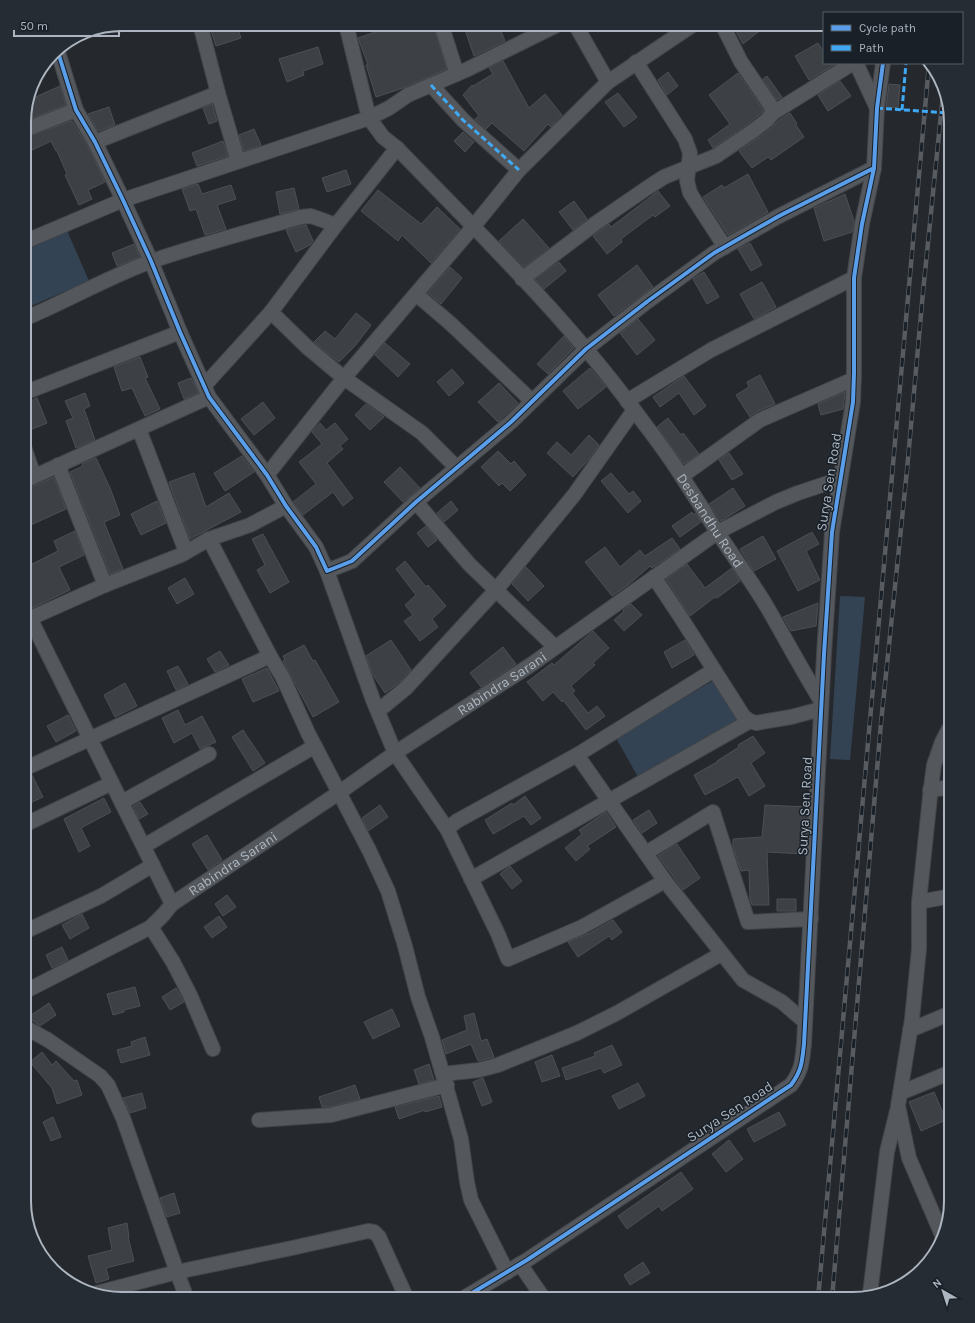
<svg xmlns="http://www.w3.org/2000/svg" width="975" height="1323" font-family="Karla,sans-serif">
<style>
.water{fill:#344354}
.building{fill:#3d4045;stroke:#4c5056}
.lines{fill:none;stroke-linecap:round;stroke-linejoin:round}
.minor-casing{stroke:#424549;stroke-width:16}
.minor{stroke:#54585d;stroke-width:14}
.rail-casing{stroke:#585c60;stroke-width:4.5}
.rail{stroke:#192028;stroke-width:3;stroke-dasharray:9;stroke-linecap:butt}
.quiet{stroke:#3fa9f5;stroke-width:3;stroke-dasharray:6 3;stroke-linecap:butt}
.cycleway-casing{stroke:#192028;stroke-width:6}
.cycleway{stroke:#5a9eea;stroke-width:4}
.labels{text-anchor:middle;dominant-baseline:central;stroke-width:3;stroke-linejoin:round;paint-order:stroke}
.street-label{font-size:14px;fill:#adb6c0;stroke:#192028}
.rim{fill:none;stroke:#adb6c0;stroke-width:2}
</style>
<rect width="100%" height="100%" fill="#25292e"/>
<path class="water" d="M 65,226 L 89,281 L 24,309 L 24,244 Z
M 840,596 L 865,597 L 850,760 L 830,759 Z
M 714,680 L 740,720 L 638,777 L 616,738 Z"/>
<path class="building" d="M 209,24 L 236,24 L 241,38 L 216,46 Z
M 398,24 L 433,24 L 447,69 L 403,88 L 376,97 L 366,65 L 368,65 L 358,38 Z
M 471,24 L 498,24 L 505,41 L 474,56 L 464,27 Z
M 732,24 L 768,24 L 743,44 Z
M 818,43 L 824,52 L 824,63 L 837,63 L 809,80 L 795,56 Z
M 318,47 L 323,64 L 303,71 L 304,75 L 287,82 L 279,59 Z
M 503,61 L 529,108 L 545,94 L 562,115 L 551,127 L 548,124 L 524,151 L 492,123 L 486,129 L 475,119 L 479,116 L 463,95 L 472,85 L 473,86 L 493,74 L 489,68 Z
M 668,72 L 678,86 L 667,95 L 658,80 Z
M 738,73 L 764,111 L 748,124 L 713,148 L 708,140 L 730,124 L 709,95 Z
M 767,76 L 782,97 L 777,100 L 763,79 Z
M 840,81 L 851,96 L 828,111 L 818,95 Z
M 889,84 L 900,85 L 898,108 L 886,107 Z
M 60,86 L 66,105 L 24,121 L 24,116 L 29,100 Z
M 618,93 L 637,117 L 624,127 L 605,102 Z
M 212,104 L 217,121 L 209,124 L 203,108 Z
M 109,107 L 115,125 L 98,131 L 88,114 Z
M 790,113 L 797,124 L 796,125 L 804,137 L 771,160 L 768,157 L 752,168 L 739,151 L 758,138 L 772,127 L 779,120 Z
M 72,121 L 88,146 L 105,182 L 88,190 L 92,199 L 79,205 L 65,175 L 67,174 L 57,151 L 56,151 L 51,141 L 24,154 L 24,138 Z
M 254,129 L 261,145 L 244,151 L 239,135 Z
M 463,132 L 474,142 L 465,152 L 454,141 Z
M 223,141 L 228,156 L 197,166 L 192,153 Z
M 346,170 L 351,184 L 327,192 L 322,178 Z
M 748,174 L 768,212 L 728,235 L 703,197 L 722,185 L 724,188 Z
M 198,184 L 202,194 L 231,185 L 236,199 L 217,205 L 226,229 L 205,235 L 196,209 L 190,211 L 182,189 Z
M 294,188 L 299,209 L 280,214 L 276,192 Z
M 378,190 L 421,224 L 437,207 L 460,229 L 431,263 L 402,235 L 398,241 L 361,211 Z
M 658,191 L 670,206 L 655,217 L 653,215 L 621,239 L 622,242 L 607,254 L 593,236 L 609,224 L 611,227 Z
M 845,194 L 854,221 L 852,232 L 824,241 L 814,208 Z
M 574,201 L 587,219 L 573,230 L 559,212 Z
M 523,219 L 549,248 L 524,267 L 499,241 Z
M 306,225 L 313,241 L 310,245 L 296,252 L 286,230 Z
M 750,243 L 762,265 L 751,271 L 738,249 Z
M 134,244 L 140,257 L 117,266 L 112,253 Z
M 559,262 L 566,271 L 544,289 L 535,279 Z
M 637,265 L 653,287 L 614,316 L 598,295 Z
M 450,267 L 462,278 L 441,304 L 428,293 Z
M 704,272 L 719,297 L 707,304 L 693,279 Z
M 762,282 L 776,307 L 754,319 L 740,294 Z
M 356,313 L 371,325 L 355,346 L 339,362 L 314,342 L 325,331 L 335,339 Z
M 638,319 L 655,340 L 637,355 L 620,333 Z
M 564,336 L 574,348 L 548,374 L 537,364 Z
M 385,343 L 410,364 L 398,377 L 375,355 Z
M 140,357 L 148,377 L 145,378 L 160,409 L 145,416 L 132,388 L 122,391 L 114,367 Z
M 590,368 L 606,387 L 578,409 L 563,391 Z
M 452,369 L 464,383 L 449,396 L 437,382 Z
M 760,375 L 775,404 L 756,412 L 750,417 L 736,395 L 749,387 L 747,382 Z
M 684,376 L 706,406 L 694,415 L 679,393 L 660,407 L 653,397 Z
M 191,378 L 198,393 L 184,399 L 178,383 Z
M 499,383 L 518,403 L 498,422 L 478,402 Z
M 845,392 L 843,409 L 821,415 L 818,404 Z
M 85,393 L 90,406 L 84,409 L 95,440 L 76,448 L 66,421 L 73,418 L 65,401 Z
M 37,398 L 47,423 L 30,430 L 24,415 L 24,404 Z
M 263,402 L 275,418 L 254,435 L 241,419 Z
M 366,404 L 384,417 L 370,430 L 355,415 Z
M 668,418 L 681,435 L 683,433 L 699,454 L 684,464 L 657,427 Z
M 320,423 L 326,430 L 335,423 L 348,439 L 340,446 L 343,449 L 327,463 L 353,498 L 343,506 L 333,492 L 303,515 L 293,502 L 316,484 L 299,462 L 322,444 L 312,432 Z
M 589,435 L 599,445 L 590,458 L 573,477 L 547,453 L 557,442 L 571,455 Z
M 498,451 L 511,464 L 514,461 L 526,475 L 510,491 L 502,483 L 499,486 L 481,467 Z
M 729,453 L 743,474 L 732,480 L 719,460 Z
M 242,456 L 254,472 L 225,491 L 214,473 Z
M 96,458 L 110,488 L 120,515 L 104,522 L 123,569 L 110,574 L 70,472 L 83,466 L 82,464 Z
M 400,467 L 420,488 L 403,502 L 384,482 Z
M 194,473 L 206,507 L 229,493 L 241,512 L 190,539 L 169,482 Z
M 611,473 L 629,494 L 633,491 L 641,501 L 628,513 L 601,481 Z
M 54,477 L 66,509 L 24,528 L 24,490 Z
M 733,488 L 745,506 L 721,521 L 709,504 Z
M 157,501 L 166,523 L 141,535 L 131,514 Z
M 451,501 L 458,510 L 444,522 L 437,513 Z
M 692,512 L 693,515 L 695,513 L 701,522 L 680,537 L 672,526 Z
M 426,526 L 437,540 L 428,547 L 417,533 Z
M 75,531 L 84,555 L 59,567 L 70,590 L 24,612 L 24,568 L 58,551 L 54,541 Z
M 812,532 L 819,544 L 806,551 L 820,580 L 798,591 L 777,551 Z
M 263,534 L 289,582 L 270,593 L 257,570 L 265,565 L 252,539 Z
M 763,536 L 776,559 L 754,571 L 740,549 Z
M 672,538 L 680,549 L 652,568 L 650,566 L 628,585 L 612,596 L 585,562 L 605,547 L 620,567 L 640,550 L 645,556 Z
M 405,561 L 426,587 L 428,585 L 446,606 L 432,619 L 438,627 L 420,641 L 404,621 L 413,615 L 405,605 L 416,595 L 396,569 Z
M 687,564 L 705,588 L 732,568 L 740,581 L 717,598 L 715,597 L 690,616 L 666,579 Z
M 526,567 L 544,586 L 528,601 L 512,584 Z
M 185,578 L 194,594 L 177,604 L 168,588 Z
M 818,603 L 816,626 L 791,631 L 783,617 Z
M 631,604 L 642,615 L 624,631 L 614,620 L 624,611 L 623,610 Z
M 593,631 L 609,648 L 593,663 L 595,665 L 571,686 L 575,691 L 572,693 L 588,713 L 597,706 L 605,716 L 586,730 L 563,700 L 562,702 L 553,692 L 543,701 L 527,682 L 552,663 L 554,665 Z
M 391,640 L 411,670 L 400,682 L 385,693 L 373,675 L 366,656 Z
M 685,640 L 694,655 L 672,668 L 664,652 Z
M 304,645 L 313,661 L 315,660 L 339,702 L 313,717 L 283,661 L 285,660 L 283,656 Z
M 503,647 L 516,664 L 481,687 L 470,673 Z
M 220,651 L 229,665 L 215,672 L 207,659 Z
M 178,666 L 188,684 L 176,690 L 167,671 Z
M 267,668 L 279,691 L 253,702 L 242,679 Z
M 125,683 L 137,706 L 115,717 L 104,695 Z
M 178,710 L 185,725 L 202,716 L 216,742 L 200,749 L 192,733 L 174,743 L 162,718 Z
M 68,715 L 76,731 L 56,742 L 47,726 Z
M 243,730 L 265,763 L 253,771 L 232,737 Z
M 753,736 L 765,753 L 751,763 L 765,786 L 749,796 L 738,777 L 705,795 L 694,775 L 717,762 L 717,761 L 739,747 L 738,745 Z
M 32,775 L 43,797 L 30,803 L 24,791 L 24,777 Z
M 525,796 L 541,818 L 531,825 L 524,816 L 493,834 L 485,820 L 512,803 L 513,805 Z
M 104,798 L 111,812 L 81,828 L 90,846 L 79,852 L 64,819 Z
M 140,802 L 148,814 L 139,819 L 133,806 Z
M 380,805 L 388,817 L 368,831 L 362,818 Z
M 765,805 L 808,807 L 805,854 L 767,852 L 769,905 L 752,905 L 750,899 L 749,870 L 741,871 L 733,847 L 733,839 L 762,837 Z
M 649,810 L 657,823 L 642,833 L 633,820 Z
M 606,812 L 616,827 L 587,846 L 590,849 L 576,861 L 565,848 L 582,834 L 579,830 Z
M 207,835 L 222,860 L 208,870 L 192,844 Z
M 677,844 L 700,878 L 683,890 L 658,856 Z
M 510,866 L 522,881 L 512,889 L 500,874 Z
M 227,895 L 236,907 L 223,916 L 215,904 Z
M 777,899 L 796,899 L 796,911 L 777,911 Z
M 82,914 L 89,928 L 70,939 L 62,925 Z
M 219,916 L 227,927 L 212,938 L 204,927 Z
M 613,920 L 622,932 L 612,940 L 609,936 L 578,957 L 568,942 L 590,933 Z
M 62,947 L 68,960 L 52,968 L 46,955 Z
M 135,987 L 140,1006 L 124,1010 L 124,1012 L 113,1015 L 107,994 Z
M 176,988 L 184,1002 L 170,1010 L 162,997 Z
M 49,1003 L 56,1015 L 40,1026 L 29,1018 L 28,1017 Z
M 392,1009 L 400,1026 L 373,1039 L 364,1022 Z
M 474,1013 L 481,1041 L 487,1039 L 494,1057 L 478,1061 L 471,1044 L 446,1054 L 442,1040 L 467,1030 L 464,1016 Z
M 145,1037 L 150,1055 L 121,1063 L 117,1050 L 132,1046 L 131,1042 Z
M 612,1045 L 622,1065 L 604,1073 L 601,1068 L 566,1080 L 562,1068 L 595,1056 L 594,1053 Z
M 42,1052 L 52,1065 L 56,1061 L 74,1081 L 77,1080 L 82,1095 L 57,1104 L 52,1088 L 30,1062 Z
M 552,1055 L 560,1076 L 542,1082 L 535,1062 Z
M 429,1064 L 434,1080 L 419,1084 L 414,1070 Z
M 483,1078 L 492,1102 L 482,1106 L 473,1082 Z
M 638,1083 L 645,1096 L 619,1109 L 612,1096 Z
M 355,1085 L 360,1099 L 330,1107 L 322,1107 L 319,1097 Z
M 934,1092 L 946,1120 L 921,1131 L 909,1102 Z
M 142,1093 L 146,1108 L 130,1113 L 123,1098 Z
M 439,1096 L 442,1107 L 425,1112 L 425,1110 L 399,1119 L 395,1107 Z
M 779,1112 L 786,1125 L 754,1142 L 747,1129 Z
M 53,1117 L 61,1137 L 51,1141 L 43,1122 Z
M 729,1140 L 743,1159 L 726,1172 L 712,1154 Z
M 681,1172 L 693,1189 L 662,1211 L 659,1206 L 627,1229 L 618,1216 Z
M 174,1193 L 180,1213 L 167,1217 L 160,1198 Z
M 127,1223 L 129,1237 L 128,1237 L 134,1261 L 106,1268 L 109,1279 L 96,1283 L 88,1256 L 112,1250 L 108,1228 Z
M 643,1262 L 650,1273 L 630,1285 L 624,1275 Z"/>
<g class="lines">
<defs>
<g id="minor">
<path d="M 200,24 L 218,93 L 238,161"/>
<path id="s1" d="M 346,24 L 369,118 L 383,137 L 397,148 C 479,233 565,316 635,411 C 651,433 668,454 682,477 C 694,495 705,513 716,530 C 733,556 751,580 767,607 C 785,638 802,670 821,701"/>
<path d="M 441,24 L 457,74"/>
<path d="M 575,24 L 608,82"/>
<path d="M 57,49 L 76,110 L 95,142 L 123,200 L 151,261 L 180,332 L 209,397 L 267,475 L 286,506 L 316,547 L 327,571 L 352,561 L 416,502 L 511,422 L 586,349 L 648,301 L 714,253 L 779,216 L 874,168"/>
<path d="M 636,62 L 685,139 L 690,153 L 687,181 L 690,193 L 725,247"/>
<path d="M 856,63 L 877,108"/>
<path d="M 431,85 L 463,120 L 519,170"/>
<path d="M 773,113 L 853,63"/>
<path d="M 24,130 L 76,110"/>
<path d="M 95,142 L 218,93"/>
<path d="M 24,242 L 123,200 L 369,118 L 389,108 L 408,95 L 466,70 L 559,24"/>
<path d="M 522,279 L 596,223 L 647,188 L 664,177 L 716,156 L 753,131 L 767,120 L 773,113 L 771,106 L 741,62 L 722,24"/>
<path d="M 416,294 L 451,324 L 532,401"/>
<path d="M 271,312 L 307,347 L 344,378 L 422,433 L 457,468"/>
<path d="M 24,319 C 67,301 108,277 152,261 C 201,244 251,231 301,217 L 311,216 L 336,225"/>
<path d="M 204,386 L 271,312 L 336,225 L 397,148"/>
<path d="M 24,393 L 180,332"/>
<path d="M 627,401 L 711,350 L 854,278"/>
<path d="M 139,429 L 186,552"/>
<path d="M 24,447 L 34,476"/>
<path d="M 58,465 L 105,585"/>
<path d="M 267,475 L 344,378 L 473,227 L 519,170 L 608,82 L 694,24"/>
<path d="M 682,476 L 760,420 L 854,379"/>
<path d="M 24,481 L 209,397"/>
<path d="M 416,502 L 469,564 L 555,647"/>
<path d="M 209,539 L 270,656 L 283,678 L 308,733 L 369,850 L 388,891 L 405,946 L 418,997 L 432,1037 L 461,1139 L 467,1182 L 471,1200 L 507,1272"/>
<path d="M 327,571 L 373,700 L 395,753 L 447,829"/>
<path d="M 654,577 L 678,613 L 744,717 L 750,721 L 756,723 L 791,717 L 821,709"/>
<path d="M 24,621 L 105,585 L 181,555 L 209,539 L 250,525 L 286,506"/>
<path d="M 378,711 L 406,688 L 496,590 L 574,495 L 634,410"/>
<path d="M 577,755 L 665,881 L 743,980 L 782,1002 L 804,1021"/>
<path d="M 24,769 L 270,656"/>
<path d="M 930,790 L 951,787"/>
<path d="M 122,802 L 209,754"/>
<path d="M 24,825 L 112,783"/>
<path d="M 144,846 L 315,746"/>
<path d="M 646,853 L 713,812 L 748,922 L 811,919"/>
<path d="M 471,879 L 750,721"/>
<path d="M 665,881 L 582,927 L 508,959 L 498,934 L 447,829 L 457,821 L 577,755 L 714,670"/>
<path d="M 919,902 L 951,896"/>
<path id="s2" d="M 172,904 L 340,792 L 395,753 L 532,664 L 718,532 L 776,502 L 798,493 L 840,479"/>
<path d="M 151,927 L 173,962 L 190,995 L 213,1049"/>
<path d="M 24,932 L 101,896 L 153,865"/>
<path d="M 24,992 L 151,927 L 164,914 L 172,904 L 30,618"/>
<path d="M 24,1025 L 28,1029 L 48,1040 L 100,1076 L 108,1085 L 123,1118 L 177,1272 L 187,1299"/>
<path d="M 910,1030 L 951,1013"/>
<path d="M 443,1074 L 479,1070 L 498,1065 L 577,1033 L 617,1013 L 721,954"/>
<path d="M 900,1093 L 951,1072"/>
<path d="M 259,1120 L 331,1115 L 447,1085"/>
<path d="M 942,1235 L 909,1158 L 898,1106 L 912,1019 L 919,949 L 919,902 L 931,787 L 934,765 L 942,742 L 951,725"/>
<path d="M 520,1264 L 544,1299"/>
<path d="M 97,1293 L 177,1272 L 292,1248 L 368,1231 L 374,1232 L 379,1237 L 407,1299"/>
<path d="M 870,1294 L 887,1152 L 897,1111"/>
<path d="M 462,1299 L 527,1260 L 791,1085 C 802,1070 802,1062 804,1044 L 824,654 L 832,532 L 853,402 L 854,373 L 854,278 L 862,224 L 874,168 L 877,108 L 883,63"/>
</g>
</defs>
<use href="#minor" class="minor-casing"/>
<use href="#minor" class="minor"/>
<defs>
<path id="rail" d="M 818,1299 L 929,64
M 832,1299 L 881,723 L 907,470 L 923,292 L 943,94"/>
</defs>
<use href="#rail" class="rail-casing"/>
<use href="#rail" class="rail"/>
<path class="quiet" d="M 431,85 L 463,120 L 519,170
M 877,108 L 948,113
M 902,110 L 906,63"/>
<defs>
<path id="cycleway" d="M 57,49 L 76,110 L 95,142 L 123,200 L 151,261 L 180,332 L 209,397 L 267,475 L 286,506 L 316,547 L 327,571 L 352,561 L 416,502 L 511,422 L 586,349 L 648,301 L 714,253 L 779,216 L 874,168
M 462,1299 L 527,1260 L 791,1085 C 802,1070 802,1062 804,1044 L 824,654 L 832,532 L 853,402 L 854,373 L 854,278 L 862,224 L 874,168 L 877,108 L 883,63"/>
</defs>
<use href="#cycleway" class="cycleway-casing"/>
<use href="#cycleway" class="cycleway"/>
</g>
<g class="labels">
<g class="street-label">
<text transform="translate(829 482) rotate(-81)">Surya Sen Road</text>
<text stroke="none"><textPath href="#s1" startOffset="626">Desbandhu Road</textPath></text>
<text stroke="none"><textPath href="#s2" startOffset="397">Rabindra Sarani</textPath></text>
<text transform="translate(805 806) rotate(-87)">Surya Sen Road</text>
<text stroke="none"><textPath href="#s2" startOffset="73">Rabindra Sarani</textPath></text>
<text transform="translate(730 1112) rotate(-33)">Surya Sen Road</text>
</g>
</g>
<path d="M0 0H975V1323H0ZM122 31H853A91 91 0 0 1 944 122V1201A91 91 0 0 1 853 1292H122A91 91 0 0 1 31 1201V122A91 91 0 0 1 122 31Z" fill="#252c34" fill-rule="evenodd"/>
<path class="rim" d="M122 31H853A91 91 0 0 1 944 122V1201A91 91 0 0 1 853 1292H122A91 91 0 0 1 31 1201V122A91 91 0 0 1 122 31Z"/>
<rect x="823" y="12" width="140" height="52" fill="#192028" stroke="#545c65"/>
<rect x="831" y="25" width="20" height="6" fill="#5a9eea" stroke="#545c65"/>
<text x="859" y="32" font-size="12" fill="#adb6c0">Cycle path</text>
<rect x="831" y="45" width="20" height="6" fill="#3fa9f5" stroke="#545c65"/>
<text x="859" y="52" font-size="12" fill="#adb6c0">Path</text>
<g transform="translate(943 1291) rotate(321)" stroke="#192028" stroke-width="3" paint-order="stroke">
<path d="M0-3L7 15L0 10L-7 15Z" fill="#adb6c0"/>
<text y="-6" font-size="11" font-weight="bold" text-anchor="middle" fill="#adb6c0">N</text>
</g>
<path d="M14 30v6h105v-6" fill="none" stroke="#adb6c0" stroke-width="2"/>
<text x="20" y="30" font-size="12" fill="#adb6c0" stroke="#192028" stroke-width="3" paint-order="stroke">50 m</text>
</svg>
